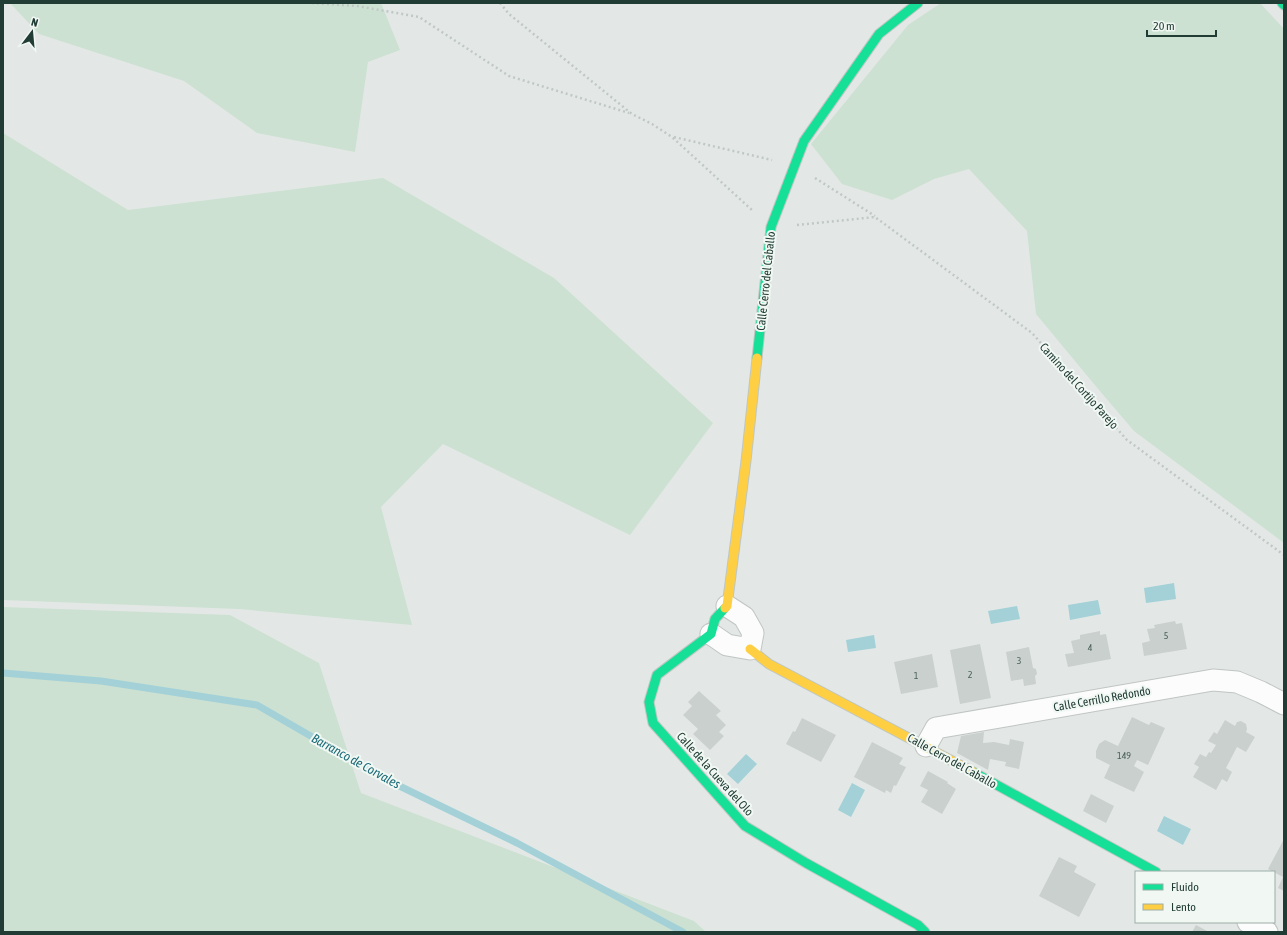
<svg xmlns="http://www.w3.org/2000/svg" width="1287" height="935" font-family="'Asap Condensed',sans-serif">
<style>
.green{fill:#cce1d2}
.water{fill:#a3d1d7}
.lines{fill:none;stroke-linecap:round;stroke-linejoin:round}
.stream{stroke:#a3d1d7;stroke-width:7}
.building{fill:#cad0cd}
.street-casing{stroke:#c0c5c3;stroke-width:23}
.fast-casing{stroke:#bfc6c3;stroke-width:11}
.slow-casing{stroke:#bfc6c3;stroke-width:11}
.path{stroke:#c0c8c6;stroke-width:2.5;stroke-dasharray:2 3;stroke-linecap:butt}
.street{stroke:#fbfcfb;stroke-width:21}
.fast{stroke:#16e098;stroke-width:9}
.slow{stroke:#ffcf43;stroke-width:9}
.labels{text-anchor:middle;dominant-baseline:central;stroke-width:4;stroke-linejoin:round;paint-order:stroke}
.number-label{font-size:10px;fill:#4c625b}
.street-label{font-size:12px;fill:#213c34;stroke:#f1f8f4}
.water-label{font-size:13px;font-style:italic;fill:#1b6a77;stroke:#f1f8f4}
</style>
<rect width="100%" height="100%" fill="#e3e8e6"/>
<path class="green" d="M 10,3 L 381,3 L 400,50 L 368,62 L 355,152 L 257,133 L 184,81 L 39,34 Z
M 941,3 L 1260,3 L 1284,29 L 1284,543 L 1134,431 L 1099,390 L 1036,314 L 1027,231 L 969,169 L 934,179 L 892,200 L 842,184 L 811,144 L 908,25 Z
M 3,133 L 128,210 L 383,178 L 554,278 L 713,423 L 630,535 L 443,444 L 381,507 L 412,625 L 239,609 L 3,600 Z
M 3,607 L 230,615 L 319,663 L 361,793 L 694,921 L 706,932 L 3,932 Z"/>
<path class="water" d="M 1174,583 L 1176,599 L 1146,603 L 1144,588 Z
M 1098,600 L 1101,614 L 1070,620 L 1068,605 Z
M 1017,606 L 1020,619 L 991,624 L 988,611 Z
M 874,635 L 876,648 L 848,652 L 846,640 Z
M 746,754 L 757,764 L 738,784 L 727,774 Z
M 852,783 L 865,790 L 851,817 L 838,810 Z
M 1164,816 L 1191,829 L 1183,845 L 1157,831 Z"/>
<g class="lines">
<path class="stream" d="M 3,673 L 101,681 L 257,705 L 385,779 L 517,843 L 683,932"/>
</g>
<path class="building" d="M 1175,621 L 1176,624 L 1182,623 L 1187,649 L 1144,656 L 1142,643 L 1150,641 L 1147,629 L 1155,628 L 1154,625 Z
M 1100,631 L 1100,635 L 1106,634 L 1111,659 L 1068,667 L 1065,654 L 1074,653 L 1071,641 L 1080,639 L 1080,635 Z
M 980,644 L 991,698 L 960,704 L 950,650 Z
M 1029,647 L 1033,668 L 1036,669 L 1037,674 L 1035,676 L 1036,684 L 1024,686 L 1023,679 L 1011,681 L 1006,652 Z
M 932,654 L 938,687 L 901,694 L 894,662 Z
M 699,691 L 721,711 L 716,715 L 726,725 L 719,732 L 724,736 L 710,750 L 693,734 L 698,729 L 683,715 L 692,706 L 688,702 Z
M 1132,717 L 1149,725 L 1151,722 L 1165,728 L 1148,765 L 1137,760 L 1134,766 L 1144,772 L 1134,792 L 1104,778 L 1110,765 L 1096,758 L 1096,751 L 1099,744 L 1105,740 L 1118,746 Z
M 802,718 L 836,735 L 821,762 L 786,744 L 793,731 L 795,732 Z
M 1225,720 L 1235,726 L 1237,722 L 1241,721 L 1246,724 L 1247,729 L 1246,732 L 1255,737 L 1246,752 L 1237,747 L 1226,768 L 1232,772 L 1227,782 L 1222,779 L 1216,790 L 1193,777 L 1199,767 L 1194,764 L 1200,754 L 1206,757 L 1209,752 L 1211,753 L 1216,745 L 1208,741 L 1214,732 L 1217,734 Z
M 984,732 L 983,743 L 994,742 L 1009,745 L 1010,739 L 1024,742 L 1019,769 L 1005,766 L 1006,762 L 990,759 L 988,770 L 957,753 L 961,736 Z
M 872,742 L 903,758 L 899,764 L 906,767 L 896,786 L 894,785 L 891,793 L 886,790 L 885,793 L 854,777 Z
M 928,771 L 948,782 L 947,783 L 956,789 L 942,814 L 921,802 L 928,790 L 920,786 Z
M 1091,794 L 1114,806 L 1106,823 L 1083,811 Z
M 1284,839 L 1284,891 L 1278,888 L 1283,877 L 1268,869 Z
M 1059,857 L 1077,866 L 1074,872 L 1096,884 L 1079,917 L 1039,896 Z
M 1196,925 L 1209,932 L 1192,932 Z"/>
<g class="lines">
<defs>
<path id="street" d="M 711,634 L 727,645 L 750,649 L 753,633 L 744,617 L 727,606
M 926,746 L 936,728 L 1213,680 L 1237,682 L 1261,692 L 1284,704
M 1248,922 L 1267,932"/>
<path id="fast" d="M 1282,3 L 1284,5
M 757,358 L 771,227 L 804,141 L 879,34 L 918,3
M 725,608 L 715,619 L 711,634 L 657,675 L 649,702 L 653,723 L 745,826 L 806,863 L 918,925 L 925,932
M 973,772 L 1156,872"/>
<path id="slow" d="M 725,608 L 727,606 L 746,461 L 757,358
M 750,649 L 769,664 L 973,772"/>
</defs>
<use href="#street" class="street-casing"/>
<use href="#fast" class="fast-casing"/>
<use href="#slow" class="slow-casing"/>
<path class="path" d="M 312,3 L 357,6 L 419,17 L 509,76 L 629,113
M 500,3 L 509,14 L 632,114 L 652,124 L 672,137 L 753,211
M 674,137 L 772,160
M 815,178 L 875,216
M 797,225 L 875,217 L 1032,333 L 1127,440 L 1284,555"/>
<use href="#street" class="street"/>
<use href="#fast" class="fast"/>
<use href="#slow" class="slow"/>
</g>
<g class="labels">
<g class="number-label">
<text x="1166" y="635">5</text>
<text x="1090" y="647">4</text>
<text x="1019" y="660">3</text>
<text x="970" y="674">2</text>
<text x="916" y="675">1</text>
<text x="1124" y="755">149</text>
</g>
<g class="street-label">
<text transform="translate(766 281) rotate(-84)">Calle Cerro del Caballo</text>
<text transform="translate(1079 386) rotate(48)">Camino del Cortijo Parejo</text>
<text transform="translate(1102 699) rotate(-10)">Calle Cerrillo Redondo</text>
<text transform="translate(952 761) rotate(29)">Calle Cerro del Caballo</text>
<text transform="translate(715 774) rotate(48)">Calle de la Cueva del Olo</text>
</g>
<g class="water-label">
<text transform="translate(356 761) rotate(29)">Barranco de Corvales</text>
</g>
</g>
<rect width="1287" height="935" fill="none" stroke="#213c34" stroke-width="8"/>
<rect x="1135" y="871" width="140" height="52" fill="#f1f8f4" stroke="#9eada7"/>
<rect x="1143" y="884" width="20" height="6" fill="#16e098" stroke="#9eada7"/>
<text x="1171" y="891" font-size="12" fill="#213c34">Fluido</text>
<rect x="1143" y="904" width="20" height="6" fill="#ffcf43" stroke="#9eada7"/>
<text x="1171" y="911" font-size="12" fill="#213c34">Lento</text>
<g transform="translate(32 32) rotate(16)" stroke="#f1f8f4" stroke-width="3" paint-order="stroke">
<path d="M0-3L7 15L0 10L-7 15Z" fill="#213c34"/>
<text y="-6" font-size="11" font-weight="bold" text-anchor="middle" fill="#213c34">N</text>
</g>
<path d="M1147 30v6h69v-6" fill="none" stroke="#213c34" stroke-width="2"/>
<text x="1153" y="30" font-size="12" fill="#213c34" stroke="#f1f8f4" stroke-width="3" paint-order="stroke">20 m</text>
</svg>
